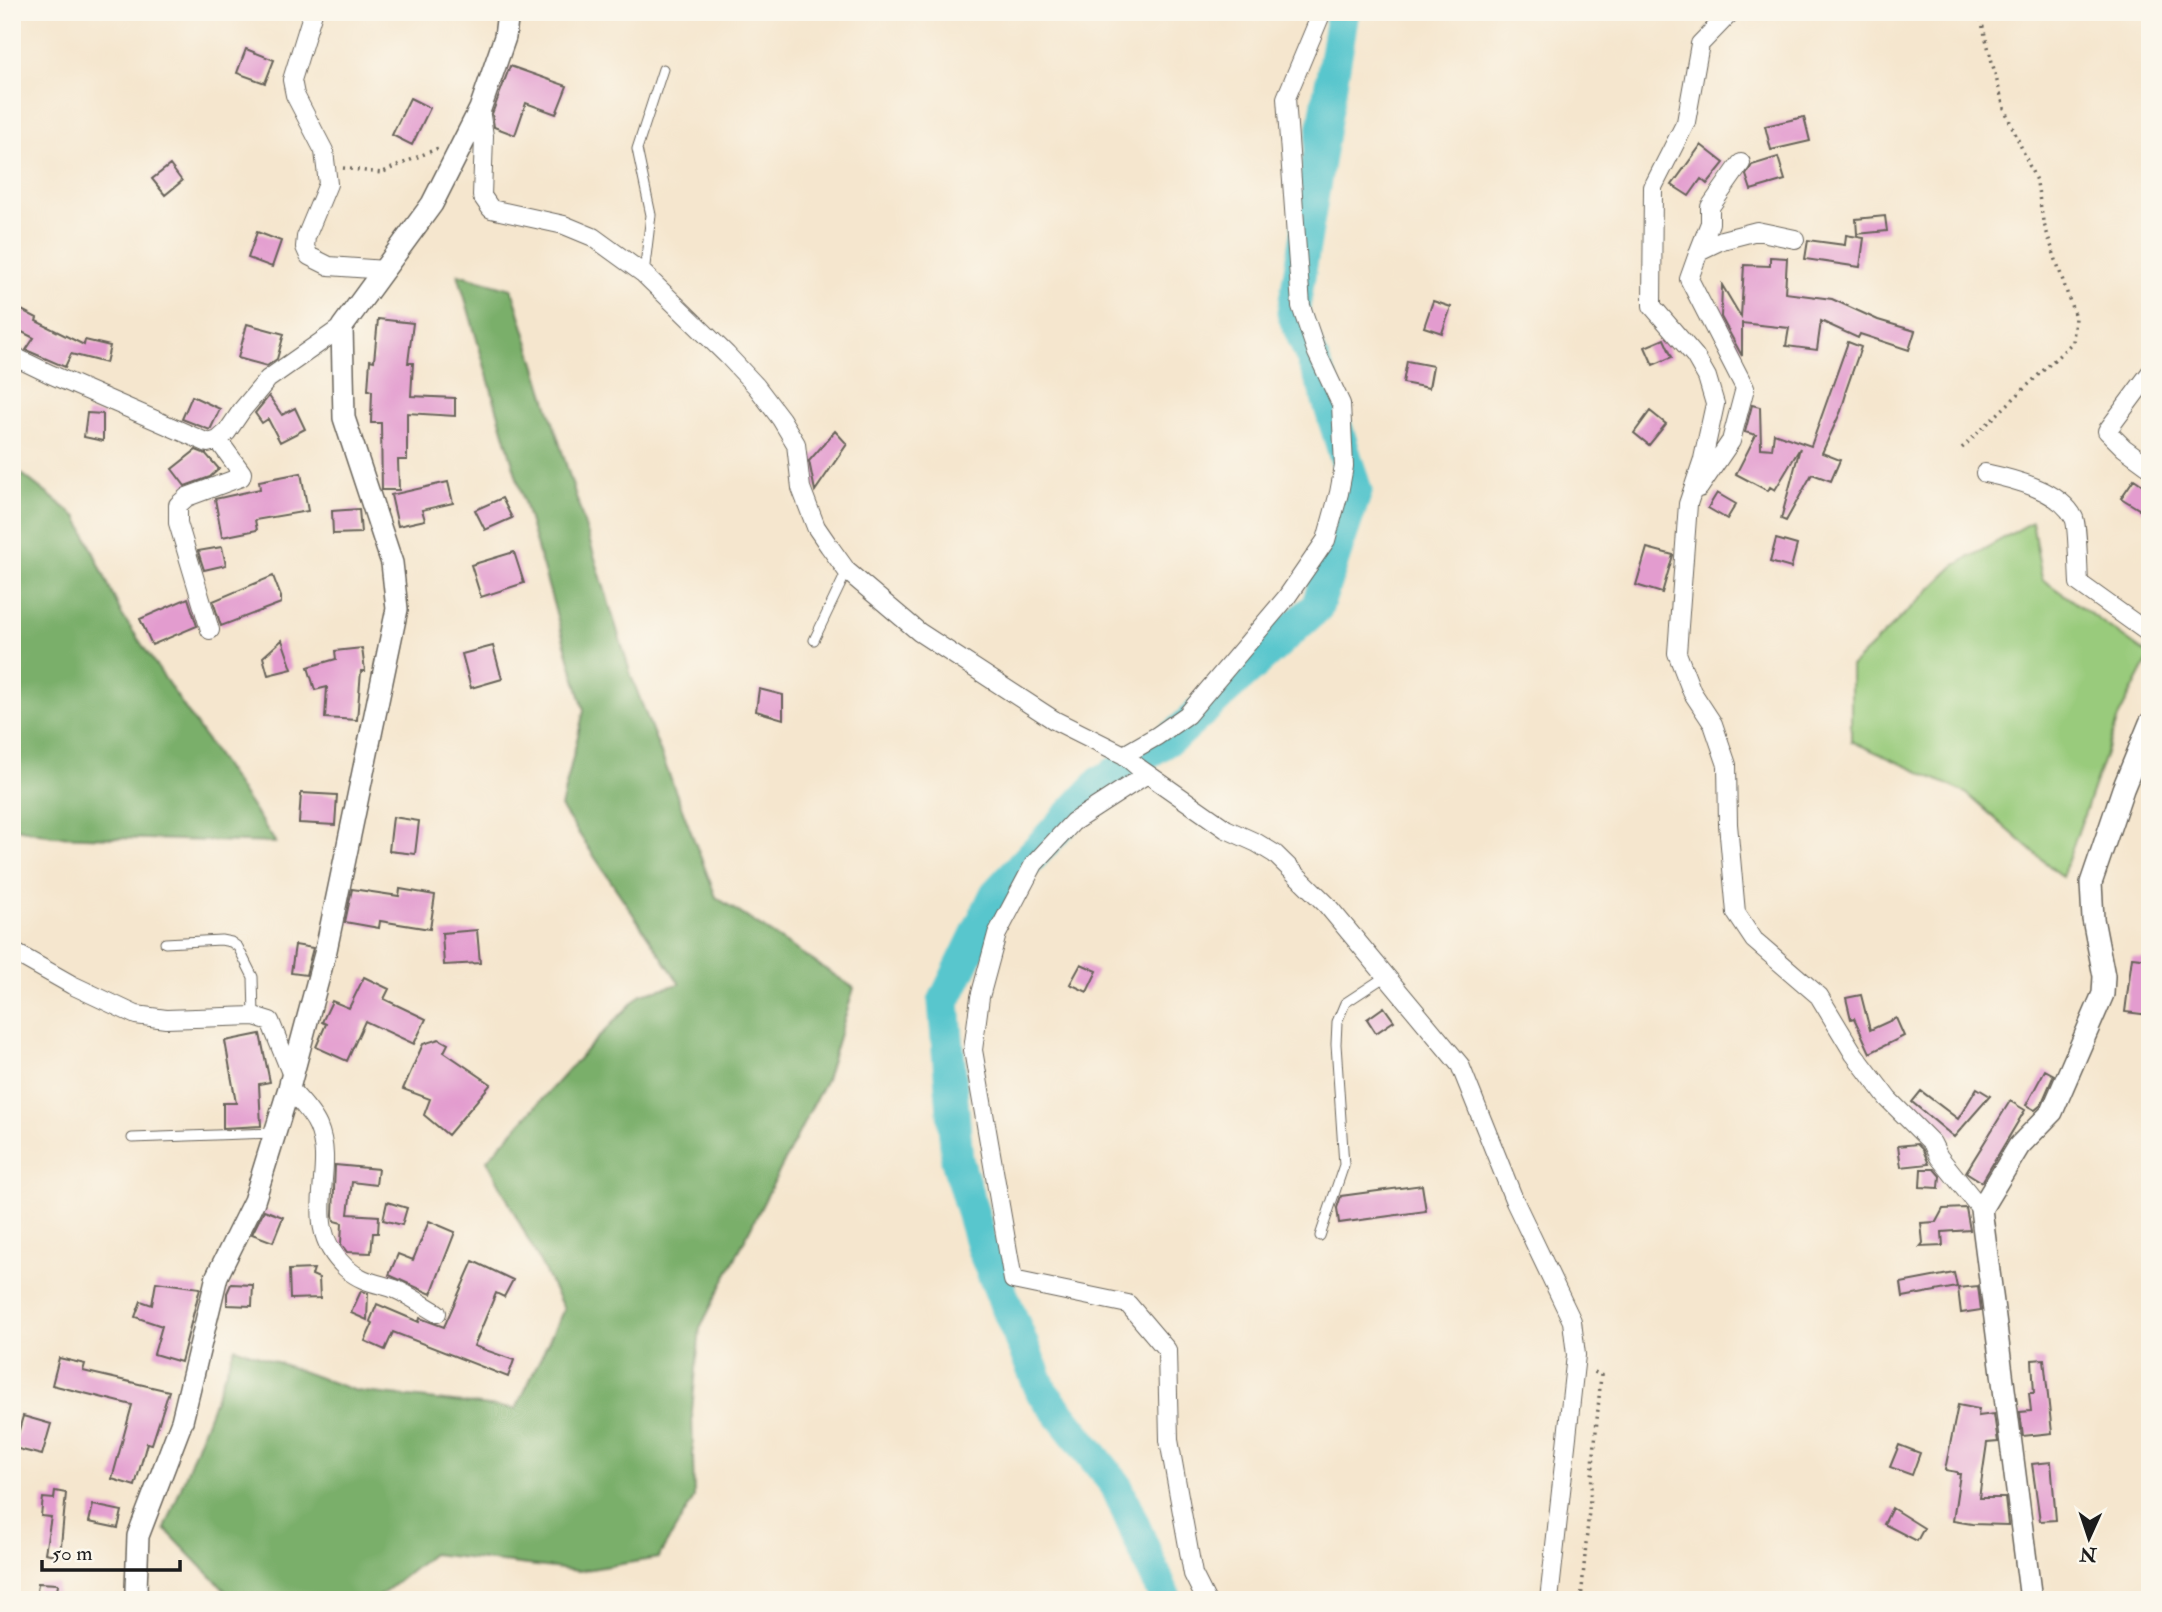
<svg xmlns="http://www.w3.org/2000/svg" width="2162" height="1612" font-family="'IM FELL Double Pica',serif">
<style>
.green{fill:#99cb7b;stroke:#5a744c;stroke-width:2}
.forest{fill:#7aaf6b;stroke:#4b6644;stroke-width:2}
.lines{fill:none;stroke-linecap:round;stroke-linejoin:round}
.river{stroke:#58c6cd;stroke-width:33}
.building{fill:#e39ccf}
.service-casing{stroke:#68635a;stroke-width:11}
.minor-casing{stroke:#68635a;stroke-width:20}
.tertiary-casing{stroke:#68635a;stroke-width:24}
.path{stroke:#68635a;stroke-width:3.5;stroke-dasharray:2 5;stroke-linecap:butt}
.service{stroke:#fff;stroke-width:9}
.minor{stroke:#fff;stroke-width:18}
.tertiary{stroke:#fff;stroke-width:21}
</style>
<rect width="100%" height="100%" fill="#fbf7ec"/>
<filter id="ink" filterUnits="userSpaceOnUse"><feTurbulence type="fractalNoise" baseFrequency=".0143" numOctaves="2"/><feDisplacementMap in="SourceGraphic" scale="14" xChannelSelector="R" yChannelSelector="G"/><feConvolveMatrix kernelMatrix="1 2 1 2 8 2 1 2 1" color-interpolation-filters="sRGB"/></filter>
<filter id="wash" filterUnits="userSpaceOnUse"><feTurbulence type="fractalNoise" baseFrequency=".00686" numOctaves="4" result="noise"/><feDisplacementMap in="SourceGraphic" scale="28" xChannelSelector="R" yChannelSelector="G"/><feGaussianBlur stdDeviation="1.57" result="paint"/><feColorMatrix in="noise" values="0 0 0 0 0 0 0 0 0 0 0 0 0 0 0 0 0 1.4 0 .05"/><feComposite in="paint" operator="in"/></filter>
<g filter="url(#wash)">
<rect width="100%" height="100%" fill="#f5e6ce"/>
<path class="green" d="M 2032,522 L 2042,579 L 2150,656 L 2119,716 L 2062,877 L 1966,793 L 1851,741 L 1851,666 L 1954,566 Z"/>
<path class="forest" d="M 458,274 L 512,289 L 632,678 L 716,897 L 854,988 L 826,1079 L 700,1328 L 692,1411 L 694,1498 L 658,1558 L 579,1571 L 432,1554 L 375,1600 L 234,1600 L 165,1529 L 235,1347 L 356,1391 L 516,1409 L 564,1309 L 487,1160 L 589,1047 L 641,994 L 680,984 L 561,807 L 584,710 Z
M 12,466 L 78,518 L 122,615 L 276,843 L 52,836 L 12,827 Z"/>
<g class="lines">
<path class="river" d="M 1166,1600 L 1116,1485 L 1042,1392 L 983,1249 L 957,1160 L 944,1002 L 996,894 L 1100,783 L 1178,733 L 1317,607 L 1356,491 L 1323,384 L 1293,313 L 1343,12"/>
</g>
<g id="blocks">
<path class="building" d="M 246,49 L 274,60 L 265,83 L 237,73 Z
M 510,66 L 567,86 L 556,114 L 526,103 L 515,135 L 494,127 L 492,114 Z
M 410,98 L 430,108 L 412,145 L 392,135 Z
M 1804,117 L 1810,141 L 1771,150 L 1765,126 Z
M 1701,145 L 1724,163 L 1707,184 L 1701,179 L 1689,196 L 1672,185 Z
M 1778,157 L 1785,180 L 1751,190 L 1746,175 L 1752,165 Z
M 170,165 L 182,181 L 165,195 L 152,179 Z
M 1885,216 L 1887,231 L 1857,234 L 1856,219 Z
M 257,232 L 281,241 L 272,267 L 248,258 Z
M 1846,235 L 1864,238 L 1860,267 L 1805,259 L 1808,240 L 1845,245 Z
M 1770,257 L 1787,258 L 1785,293 L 1832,299 L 1878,320 L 1915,331 L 1909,350 L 1860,334 L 1858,338 L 1821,321 L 1817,350 L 1786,346 L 1789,328 L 1742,323 L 1742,356 L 1721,317 L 1722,285 L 1741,317 L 1744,265 L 1770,266 Z
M 1433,301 L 1451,307 L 1442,333 L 1424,327 Z
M 12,305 L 37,318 L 36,321 L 84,345 L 85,340 L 110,346 L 106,363 L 71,354 L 65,367 L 26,350 L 34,338 L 12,327 Z
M 378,319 L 413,323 L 408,363 L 413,363 L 411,396 L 455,398 L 455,416 L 407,413 L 407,460 L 398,460 L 399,490 L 382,490 L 381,423 L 371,423 L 372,391 L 368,390 L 370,360 L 374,361 Z
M 247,324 L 284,334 L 277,359 L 267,366 L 238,358 Z
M 1664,339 L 1672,357 L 1653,365 L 1645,347 Z
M 1848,342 L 1861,347 L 1845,393 L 1846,394 L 1841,411 L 1822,453 L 1840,460 L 1831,481 L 1812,474 L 1786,521 L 1781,519 L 1800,448 L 1775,490 L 1770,487 L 1768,491 L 1736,474 L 1756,435 L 1745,432 L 1752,405 L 1760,407 L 1761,448 L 1772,449 L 1774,433 L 1811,446 Z
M 1407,361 L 1433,366 L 1429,388 L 1403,383 Z
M 192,396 L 220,409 L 210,430 L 182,419 Z
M 269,396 L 282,415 L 295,408 L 305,429 L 280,442 L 268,419 L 262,423 L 255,413 Z
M 1650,411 L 1666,424 L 1649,445 L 1634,433 Z
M 87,413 L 103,414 L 103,441 L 84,437 Z
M 835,431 L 847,444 L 815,491 L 809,461 Z
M 196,450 L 206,454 L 219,469 L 210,477 L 185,486 L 172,469 Z
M 301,473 L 308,511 L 255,520 L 257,530 L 222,537 L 215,499 L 260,489 L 259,481 Z
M 2134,479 L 2150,490 L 2150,516 L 2121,498 Z
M 448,482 L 453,503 L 422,510 L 425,520 L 398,526 L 391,495 Z
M 1717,493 L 1736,504 L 1727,519 L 1708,508 Z
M 502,498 L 512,518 L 485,530 L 475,510 Z
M 359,509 L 361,533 L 333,534 L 332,511 Z
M 1776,539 L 1797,545 L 1791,568 L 1770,562 Z
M 222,547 L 226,565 L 204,570 L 198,551 Z
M 1647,548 L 1673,555 L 1662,593 L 1636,585 Z
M 514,552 L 524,583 L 481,597 L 471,565 Z
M 273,576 L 281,597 L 281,603 L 221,626 L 213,601 Z
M 188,598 L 197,626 L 152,645 L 140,619 Z
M 282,640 L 292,669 L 268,675 L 263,657 Z
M 493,646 L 502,679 L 471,688 L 462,654 Z
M 362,648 L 365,671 L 361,671 L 357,720 L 325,718 L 327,687 L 315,690 L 308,667 L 336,659 L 335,651 Z
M 759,689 L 783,695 L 783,719 L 756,711 Z
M 301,793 L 337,795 L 335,825 L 299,823 Z
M 393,817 L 419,821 L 415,854 L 389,851 Z
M 352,889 L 399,896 L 400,889 L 435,895 L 430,929 L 380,921 L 379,928 L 345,922 Z
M 477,930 L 480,963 L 444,965 L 442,933 Z
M 295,945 L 313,948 L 306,975 L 291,973 Z
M 2132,957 L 2150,959 L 2150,1015 L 2125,1012 Z
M 1081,964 L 1097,971 L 1087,992 L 1070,984 Z
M 364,977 L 389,989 L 384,999 L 426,1019 L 414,1044 L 365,1021 L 347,1061 L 316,1047 L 326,1024 L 322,1022 L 332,1001 L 349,1008 Z
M 1861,995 L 1870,1030 L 1896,1018 L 1904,1036 L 1870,1053 L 1854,1018 L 1851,1019 L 1846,998 Z
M 1384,1007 L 1394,1021 L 1376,1033 L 1367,1019 Z
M 260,1034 L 270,1082 L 259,1084 L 261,1126 L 223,1128 L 223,1103 L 236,1103 L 225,1041 Z
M 439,1039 L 448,1044 L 444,1052 L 491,1084 L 448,1135 L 424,1115 L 430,1099 L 403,1089 L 423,1044 Z
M 2045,1070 L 2054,1075 L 2041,1105 L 2035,1110 L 2026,1105 Z
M 1977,1088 L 1990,1096 L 1954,1137 L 1912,1102 L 1921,1091 L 1958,1119 Z
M 2010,1101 L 2025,1110 L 1982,1182 L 1966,1172 Z
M 1917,1144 L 1923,1150 L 1929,1164 L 1901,1167 L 1898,1146 Z
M 335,1165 L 378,1169 L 376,1185 L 352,1182 L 348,1214 L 379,1216 L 378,1233 L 373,1233 L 371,1253 L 347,1252 L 341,1244 L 342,1223 L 334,1221 L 333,1215 Z
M 1921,1169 L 1934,1169 L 1940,1176 L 1939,1188 L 1920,1187 Z
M 1422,1185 L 1426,1211 L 1339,1223 L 1337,1208 L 1341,1196 Z
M 387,1202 L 407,1208 L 402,1225 L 383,1220 Z
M 1966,1208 L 1970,1230 L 1942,1232 L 1943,1246 L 1920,1247 L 1923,1243 L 1921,1223 L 1936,1222 L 1943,1209 Z
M 264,1210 L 283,1217 L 273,1242 L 252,1234 Z
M 429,1221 L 455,1232 L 431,1294 L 389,1275 L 398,1254 L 413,1260 Z
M 473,1261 L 513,1280 L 504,1297 L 496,1293 L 474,1346 L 514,1360 L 508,1377 L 393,1332 L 385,1350 L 365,1341 L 373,1323 L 370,1321 L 377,1304 L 419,1322 L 420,1318 L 444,1327 Z
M 314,1269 L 312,1275 L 319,1278 L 320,1298 L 290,1299 L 289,1270 Z
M 1954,1273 L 1957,1287 L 1903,1297 L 1901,1283 Z
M 156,1282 L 200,1288 L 181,1362 L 154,1354 L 162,1326 L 135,1317 L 141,1301 L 152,1305 Z
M 231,1284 L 253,1285 L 252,1306 L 227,1305 L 227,1293 Z
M 1978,1286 L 1981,1310 L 1961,1313 L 1958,1288 Z
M 361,1291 L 368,1293 L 367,1320 L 351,1313 Z
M 59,1358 L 85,1364 L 83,1371 L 169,1391 L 152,1444 L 147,1443 L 135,1486 L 112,1479 L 132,1405 L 52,1385 Z
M 2044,1359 L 2052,1433 L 2023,1436 L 2020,1412 L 2031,1411 L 2029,1393 L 2034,1393 L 2032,1360 Z
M 1958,1405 L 1979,1409 L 1978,1416 L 1994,1414 L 1998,1442 L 1987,1443 L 1979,1498 L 2005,1498 L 2008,1525 L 1972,1524 L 1953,1521 L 1960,1474 L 1957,1474 L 1957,1472 L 1945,1470 Z
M 23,1416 L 51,1424 L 42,1455 L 14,1448 Z
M 1899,1445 L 1920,1453 L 1912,1475 L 1890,1467 Z
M 2051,1462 L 2056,1520 L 2040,1521 L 2032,1464 Z
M 55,1491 L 66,1493 L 60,1556 L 45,1553 L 51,1517 L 41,1516 L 43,1498 L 54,1499 Z
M 93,1505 L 122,1511 L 118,1528 L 89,1522 Z
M 1892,1508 L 1924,1528 L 1917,1541 L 1884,1524 Z
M 38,1583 L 58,1584 L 56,1600 L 36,1600 Z"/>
</g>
</g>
<g filter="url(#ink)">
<use href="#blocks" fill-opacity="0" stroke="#68635a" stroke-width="2"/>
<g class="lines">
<defs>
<path id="service" d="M 644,274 L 651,215 L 637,149 L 663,69
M 814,640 L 847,571
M 165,943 L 221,940 L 231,942 L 238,947 L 253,977 L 254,1016
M 132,1138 L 274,1133
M 1320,1236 L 1344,1165 L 1336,1044 L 1337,1022 L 1345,1003 L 1386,976"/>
<path id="minor" d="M 313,12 L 292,80 L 295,95 L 324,151 L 328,184 L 306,237 L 305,247 L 309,256 L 329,266 L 385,270
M 1731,12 L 1700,44 L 1686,122 L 1653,187 L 1652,306 L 1695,356 L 1707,377 L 1715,404 L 1703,459 L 1688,504 L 1677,653 L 1692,692 L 1713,724 L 1727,765 L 1728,824 L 1736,913 L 1754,940 L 1819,996 L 1854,1054 L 1888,1099 L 1932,1143 L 1939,1157 L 1981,1209
M 480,109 L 484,136 L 482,196 L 491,209 L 564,225 L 593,237 L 644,274 L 727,355 L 756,386 L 781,419 L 796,444 L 801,488 L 816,527 L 829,546 L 847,571 L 919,632 L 1054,720 L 1124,755 L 1139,768 L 1226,829 L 1257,843 L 1275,854 L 1326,904 L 1460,1065 L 1515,1202 L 1572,1321 L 1576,1355 L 1549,1600
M 1699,251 L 1710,223 L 1710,207 L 1741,163
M 12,352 L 19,359 L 50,374 L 208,443 L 218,440 L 227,432 L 242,410 L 268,379 L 342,327
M 2150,373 L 2107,431 L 2124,448 L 2150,467
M 1985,473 C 2013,479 2060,490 2074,518 C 2078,526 2078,571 2079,583 L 2150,634
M 1699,488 L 1731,441 L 1745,388 L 1689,279 L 1699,251 L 1722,240 L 1757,231 L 1795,239
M 210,630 L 178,523 L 178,505 L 187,497 L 241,477 L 242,473 L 218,440
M 1124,755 L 1157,736 L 1187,715 L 1286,598 L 1326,540 L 1339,493 L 1344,466 L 1341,404 L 1317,353 L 1301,306 L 1286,98 L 1322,12
M 1147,774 L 1073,822 L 1034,864 L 997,934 L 980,997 L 973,1050 L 1013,1280 L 1128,1304 L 1167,1350 L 1169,1440 L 1193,1574 L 1206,1600
M 12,951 L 72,985 L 136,1015 L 166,1019 L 254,1016 L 270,1021 L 291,1073
M 289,1088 C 299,1100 312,1112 318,1126 C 338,1173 298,1224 346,1268 C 361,1282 377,1283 395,1289 C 409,1295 423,1305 437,1313"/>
<path id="tertiary" d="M 139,1600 L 136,1589 L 138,1536 L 182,1421 L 217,1276 L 254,1201 L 289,1088 L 326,950 L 397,609 L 392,563 L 344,418 L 342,327 L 432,204 L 480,109 L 505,37 L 508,12
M 2031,1600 L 1981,1209 L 2019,1146 L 2052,1112 L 2103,994 L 2104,976 L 2093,919 L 2091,883 L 2123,789 L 2150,723"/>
</defs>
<use href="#service" class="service-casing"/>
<use href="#minor" class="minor-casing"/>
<use href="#tertiary" class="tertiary-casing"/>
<path class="path" d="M 343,168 L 381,173 L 438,148
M 1962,448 L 2073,342 L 2075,317 L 2043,221 L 2037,183 L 2004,108 L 1979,12
M 1581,1600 L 1601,1375 L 1592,1371"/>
<use href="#service" class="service"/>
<use href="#minor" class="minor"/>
<use href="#tertiary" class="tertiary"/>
</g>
</g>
<rect width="2162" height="1612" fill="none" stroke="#fbf7ec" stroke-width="42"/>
<g transform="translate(2089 1538) rotate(183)" stroke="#fbf7ec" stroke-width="5" paint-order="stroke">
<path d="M0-5L12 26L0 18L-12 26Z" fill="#1c1c1c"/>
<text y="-10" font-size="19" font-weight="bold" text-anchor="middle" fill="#1c1c1c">N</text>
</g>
<path d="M42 1560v10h138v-10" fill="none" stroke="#1c1c1c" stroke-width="3.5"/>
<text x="52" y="1560" font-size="21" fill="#1c1c1c" stroke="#fbf7ec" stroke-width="5" paint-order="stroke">50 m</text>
</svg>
